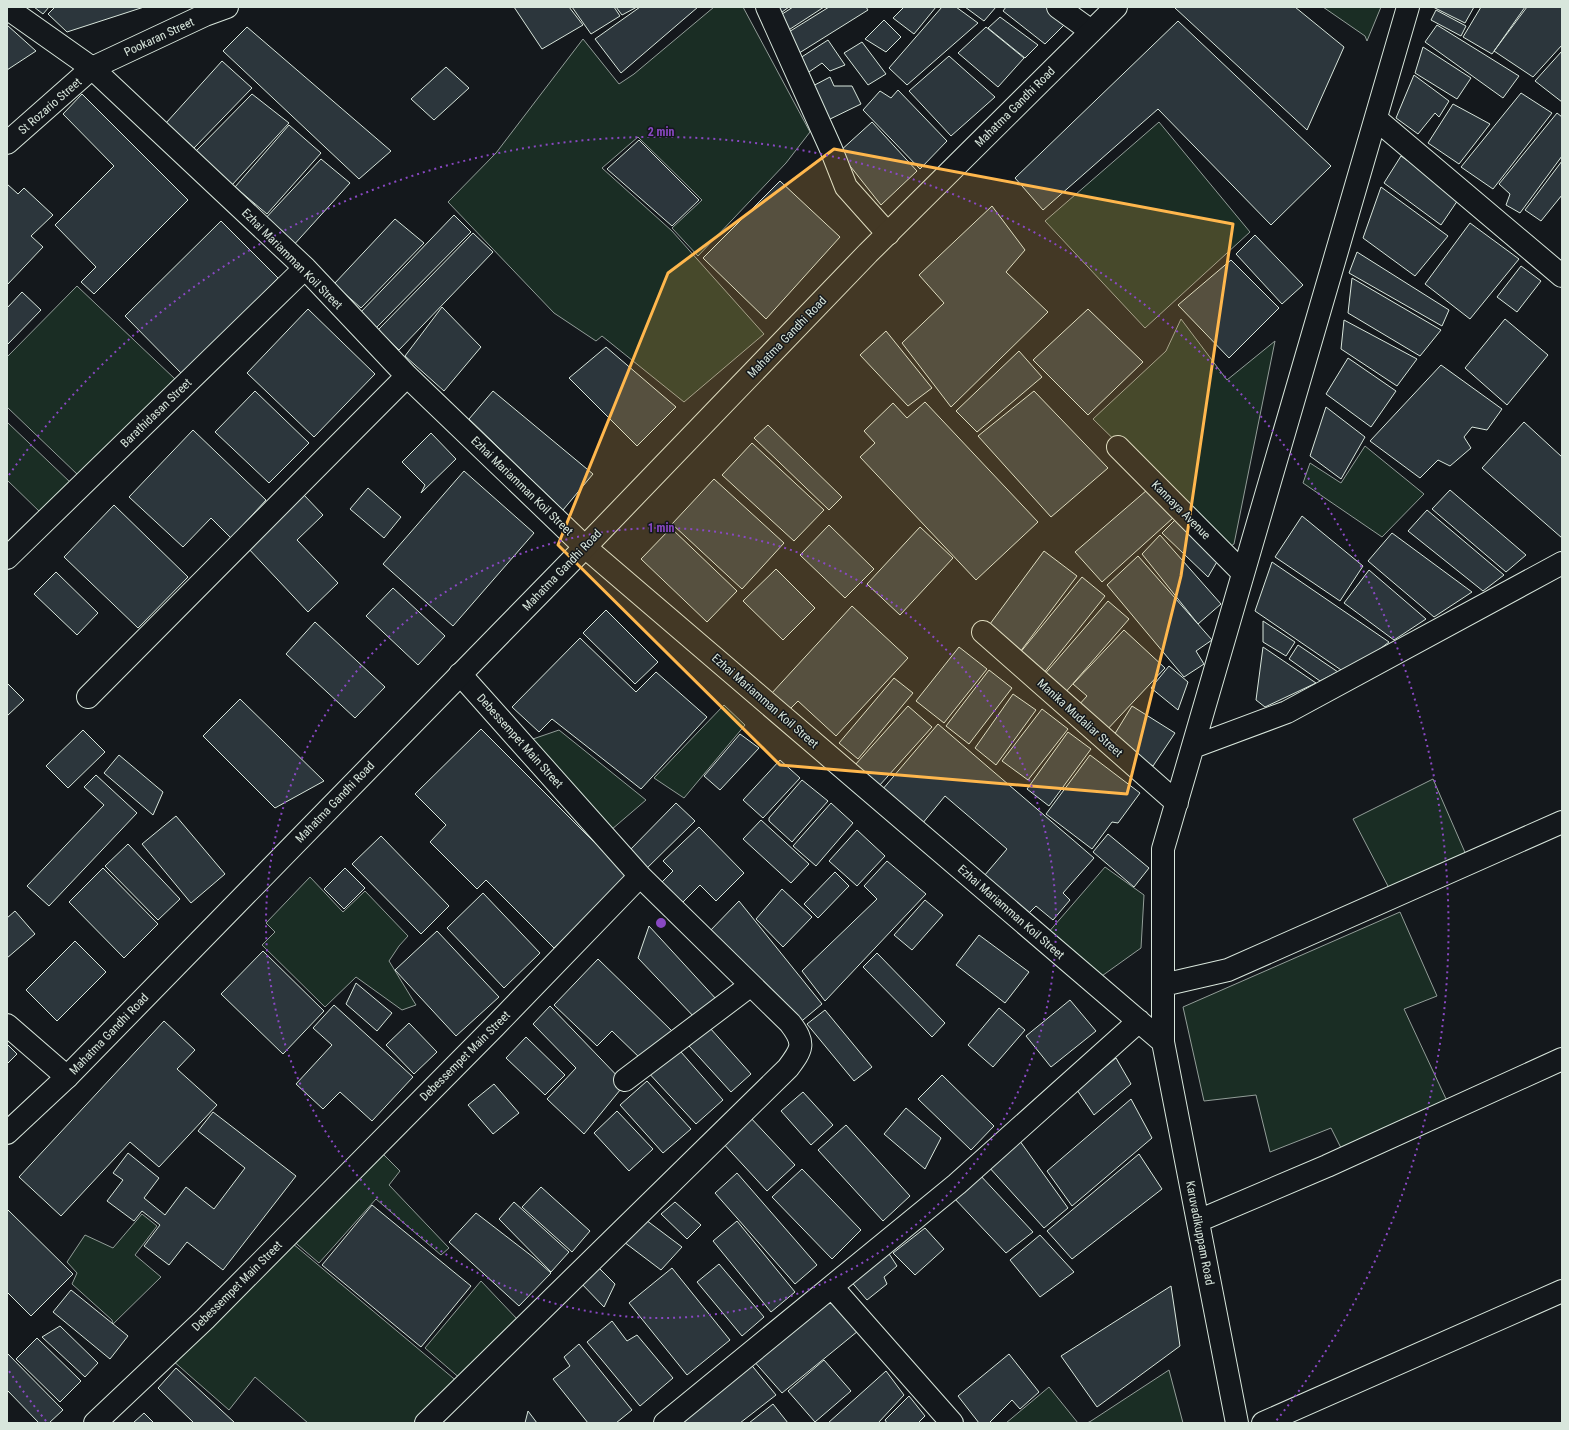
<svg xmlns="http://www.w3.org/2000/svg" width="1569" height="1430" font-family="'Roboto Condensed',sans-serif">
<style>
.green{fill:#1a2d24;stroke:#939e99}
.building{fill:#2c363c;stroke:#d8e6dc}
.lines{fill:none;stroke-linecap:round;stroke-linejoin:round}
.minor-casing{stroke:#d8e6dc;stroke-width:24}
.major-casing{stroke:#d8e6dc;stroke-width:24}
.minor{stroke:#14181c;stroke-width:22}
.major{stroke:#14181c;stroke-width:22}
.marked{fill:#ffb74d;fill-opacity:0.2;stroke:#ffb74d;stroke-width:3;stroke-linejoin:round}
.ring{fill:none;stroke:#8948c3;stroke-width:2;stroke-dasharray:2 4}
.labels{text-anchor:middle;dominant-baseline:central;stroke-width:3;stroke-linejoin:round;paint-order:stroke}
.street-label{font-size:12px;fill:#d8e6dc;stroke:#14181c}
.centre{fill:#8948c3;stroke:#14181c;stroke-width:2}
.ring-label{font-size:12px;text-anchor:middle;font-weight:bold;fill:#8948c3;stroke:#14181c;stroke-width:3;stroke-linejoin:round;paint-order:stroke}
</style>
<rect width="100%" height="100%" fill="#14181c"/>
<path class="green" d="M 714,7 L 743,7 L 810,132 L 786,163 L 698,256 L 672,228 L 702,200 L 638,137 L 602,168 L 672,231 L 764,334 L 684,402 L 602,336 L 596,341 L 554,313 L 448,202 L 496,153 L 583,39 L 619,84 L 634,74 Z
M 1323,7 L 1381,7 L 1367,41 L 1365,36 Z
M 1159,122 L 1250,232 L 1145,328 L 1045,221 Z
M 77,286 L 175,379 L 170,383 L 171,385 L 78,475 L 7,407 L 7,357 Z
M 1181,319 L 1227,380 L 1275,341 L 1234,544 L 1226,549 L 1093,419 L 1166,351 Z
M 7,422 L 71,483 L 41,513 L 7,480 Z
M 1365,446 L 1424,494 L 1382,537 L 1303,483 L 1310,463 L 1341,483 Z
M 724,705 L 745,725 L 684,798 L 654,778 Z
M 559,730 L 646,800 L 611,830 L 530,740 Z
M 1433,779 L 1467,857 L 1390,890 L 1353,819 Z
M 1105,867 L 1144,895 L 1141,948 L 1099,978 L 1047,934 Z
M 310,877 L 343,912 L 365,891 L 408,936 L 399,946 L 389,961 L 416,1005 L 402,1010 L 356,977 L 325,1007 L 262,945 L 275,932 L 266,923 Z
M 1400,912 L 1437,996 L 1404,1009 L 1447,1101 L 1342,1150 L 1331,1128 L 1270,1152 L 1256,1095 L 1204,1101 L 1183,1007 Z
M 380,1151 L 400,1171 L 389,1185 L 449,1248 L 441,1255 L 376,1199 L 319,1263 L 291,1239 Z
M 142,1214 L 157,1226 L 135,1255 L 161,1277 L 113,1324 L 112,1320 L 72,1284 L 77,1273 L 67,1262 L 85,1235 L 113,1248 Z
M 292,1243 L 459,1383 L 418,1423 L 308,1423 L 255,1377 L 229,1410 L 172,1360 Z
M 481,1281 L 518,1320 L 462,1380 L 425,1348 Z
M 1169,1370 L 1183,1423 L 1087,1423 L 1091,1421 Z
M 1049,1387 L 1078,1423 L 1006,1423 Z"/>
<path class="building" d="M 34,7 L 49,7 L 43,14 Z
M 55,7 L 144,7 L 67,32 L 48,14 Z
M 514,7 L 569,7 L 583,25 L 542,49 Z
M 572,7 L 614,7 L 620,16 L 591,34 Z
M 616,7 L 637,7 L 622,15 Z
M 640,7 L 698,7 L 621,73 L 595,39 Z
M 774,7 L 789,7 L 778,15 Z
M 793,7 L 824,7 L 784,33 L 776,18 Z
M 829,7 L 866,7 L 868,10 L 796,55 L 784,35 Z
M 904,7 L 936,7 L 914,34 L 893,18 Z
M 942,7 L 956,7 L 978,23 L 907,85 L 889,68 Z
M 965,7 L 996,7 L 984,21 Z
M 1006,7 L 1051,7 L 1068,21 L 1045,44 L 1003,11 Z
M 1177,7 L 1295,7 L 1344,47 L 1307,130 L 1175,8 Z
M 1433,7 L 1474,7 L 1465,23 Z
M 1481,7 L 1525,7 L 1492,54 L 1463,37 Z
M 1527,7 L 1562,7 L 1562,45 L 1533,77 L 1494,51 Z
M 1436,10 L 1466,26 L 1461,36 L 1431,20 Z
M 1000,17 L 1038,45 L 1025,58 L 988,28 Z
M 884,20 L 901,37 L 886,52 L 865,39 Z
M 1178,21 L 1331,166 L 1271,225 L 1158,109 L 1043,210 L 1015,178 Z
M 7,25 L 36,51 L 7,70 Z
M 1437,25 L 1519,76 L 1503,98 L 1425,42 Z
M 247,27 L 391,151 L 359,179 L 223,51 Z
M 986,27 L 1024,58 L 998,87 L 958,53 Z
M 828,40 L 845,65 L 830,71 L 822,63 L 806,74 L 797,60 Z
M 862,42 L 886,74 L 868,85 L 844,53 Z
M 1423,47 L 1471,78 L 1457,99 L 1415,73 Z
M 1562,51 L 1562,102 L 1535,81 Z
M 949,56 L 995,97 L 951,136 L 909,91 Z
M 222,61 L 252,88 L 194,148 L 166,123 Z
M 446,67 L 469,88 L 434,120 L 411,99 Z
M 1414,75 L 1449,101 L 1439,117 L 1435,113 L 1418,134 L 1396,118 Z
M 830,77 L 834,86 L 852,86 L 861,104 L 826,121 L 809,88 Z
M 898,90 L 947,141 L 920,169 L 863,110 L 880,91 L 891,98 Z
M 1521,93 L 1552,113 L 1493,189 L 1461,167 Z
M 82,94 L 188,200 L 94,294 L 81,282 L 96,267 L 55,225 L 114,166 L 63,114 Z
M 252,94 L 289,123 L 232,185 L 194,153 Z
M 1453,104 L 1490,124 L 1459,164 L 1428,143 Z
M 1557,113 L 1562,117 L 1562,156 L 1520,213 L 1506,205 L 1510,194 L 1499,184 Z
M 872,122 L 917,171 L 881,205 L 839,152 Z
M 289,125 L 321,153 L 267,214 L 235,187 Z
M 639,140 L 699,200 L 672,226 L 607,169 Z
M 1401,156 L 1460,197 L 1441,225 L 1384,183 Z
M 321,159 L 350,183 L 291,248 L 262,222 Z
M 1562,161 L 1562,195 L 1541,221 L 1525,210 Z
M 780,181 L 840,237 L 766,319 L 703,258 Z
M 7,184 L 18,194 L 24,188 L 53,215 L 31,236 L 43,247 L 7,285 Z
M 1381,187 L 1448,236 L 1415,276 L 1363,238 Z
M 992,206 L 1025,250 L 1006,272 L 1048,312 L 951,407 L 902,343 L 944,303 L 919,275 Z
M 454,215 L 471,232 L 375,329 L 359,314 Z
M 395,219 L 424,243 L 361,308 L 334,284 Z
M 221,221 L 278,278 L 182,374 L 125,316 Z
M 1470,223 L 1519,259 L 1470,319 L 1425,284 Z
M 473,233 L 493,252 L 399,350 L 378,330 Z
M 1255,235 L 1303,285 L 1282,304 L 1236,254 Z
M 1357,252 L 1449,310 L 1442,326 L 1349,273 Z
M 1231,260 L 1279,308 L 1229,358 L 1178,305 Z
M 1521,266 L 1541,281 L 1517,312 L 1497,297 Z
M 1352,278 L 1441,330 L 1420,356 L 1348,313 Z
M 22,292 L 41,310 L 7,345 L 7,308 Z
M 442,307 L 481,347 L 444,391 L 405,356 Z
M 308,309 L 375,374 L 314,437 L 247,373 Z
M 1088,309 L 1143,362 L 1088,415 L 1033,360 Z
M 1505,319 L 1548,355 L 1507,405 L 1465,368 Z
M 1344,320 L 1417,359 L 1397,386 L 1341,349 Z
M 886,331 L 932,388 L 908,406 L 860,355 Z
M 606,347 L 676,407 L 637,446 L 569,378 Z
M 1019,351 L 1042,377 L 977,432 L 956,411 Z
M 1348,358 L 1396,391 L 1371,427 L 1326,394 Z
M 1441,365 L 1502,409 L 1487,430 L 1472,427 L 1464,437 L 1471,448 L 1450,466 L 1438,460 L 1420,478 L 1370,441 Z
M 255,391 L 309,443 L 269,483 L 215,432 Z
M 493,391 L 593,474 L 563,510 L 469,419 Z
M 1034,391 L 1108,468 L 1051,517 L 978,436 Z
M 925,402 L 1038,522 L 976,580 L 860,457 L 875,443 L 864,431 L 893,403 L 907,418 Z
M 1326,407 L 1365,437 L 1341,479 L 1310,456 Z
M 1524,422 L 1562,457 L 1562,538 L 1482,468 Z
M 768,425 L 842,497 L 829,510 L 754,438 Z
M 193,430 L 266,500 L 231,538 L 211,518 L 183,547 L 129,497 Z
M 431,433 L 456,459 L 421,493 L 425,485 L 402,462 Z
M 752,443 L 824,510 L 794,541 L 722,475 Z
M 464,471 L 534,533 L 453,626 L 383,564 Z
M 714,479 L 784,543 L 742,589 L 672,524 Z
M 368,488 L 401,517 L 384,538 L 350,509 Z
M 1147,490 L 1174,517 L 1102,582 L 1075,552 Z
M 1450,490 L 1526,555 L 1506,572 L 1432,509 Z
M 303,494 L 323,515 L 297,540 L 338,583 L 308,612 L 247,547 Z
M 114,505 L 188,577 L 138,628 L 64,557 Z
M 1427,510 L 1504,575 L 1483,591 L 1408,531 Z
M 1302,516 L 1363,566 L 1340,601 L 1275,557 Z
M 1178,517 L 1218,560 L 1208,577 L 1162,533 Z
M 829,525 L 874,569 L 845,598 L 800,555 Z
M 920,527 L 953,558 L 900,615 L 867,584 Z
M 671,528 L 737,591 L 707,622 L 641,559 Z
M 1392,533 L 1472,592 L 1434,617 L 1368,561 Z
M 1160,535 L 1221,604 L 1198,624 L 1142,554 Z
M 1044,551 L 1077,576 L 1020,652 L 987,628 Z
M 1138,556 L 1212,640 L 1196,651 L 1204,664 L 1184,677 L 1107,585 Z
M 1272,562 L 1389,642 L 1347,674 L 1255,611 Z
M 776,569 L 815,608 L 783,640 L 743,601 Z
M 1369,570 L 1426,619 L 1394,640 L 1344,603 Z
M 56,572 L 98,613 L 77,635 L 34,594 Z
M 1082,577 L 1105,596 L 1043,674 L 1019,654 Z
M 393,588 L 445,636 L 418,665 L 366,616 Z
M 1108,601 L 1129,619 L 1064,694 L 1043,676 Z
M 852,606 L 908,658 L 836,736 L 798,701 L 789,710 L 771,694 Z
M 606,610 L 658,662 L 635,684 L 583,633 Z
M 1263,621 L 1295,642 L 1286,656 L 1263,642 Z
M 315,622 L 385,687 L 355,718 L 286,654 Z
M 1124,630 L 1165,668 L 1104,733 L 1077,707 L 1087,696 L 1073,684 Z
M 580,638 L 636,692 L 656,672 L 707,717 L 641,789 L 552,719 L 539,732 L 512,707 Z
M 1298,645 L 1338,672 L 1320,681 L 1289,659 Z
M 959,647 L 987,669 L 944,723 L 916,701 Z
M 1263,647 L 1316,683 L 1265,707 L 1256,700 Z
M 1169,666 L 1188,682 L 1178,710 L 1151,688 Z
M 989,670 L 1012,688 L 969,744 L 946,726 Z
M 894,678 L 913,693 L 858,759 L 839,743 Z
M 7,683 L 24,700 L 7,716 Z
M 1013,694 L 1036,710 L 996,765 L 975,748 Z
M 240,699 L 324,781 L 275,808 L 203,736 Z
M 908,706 L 932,727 L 879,786 L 855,765 Z
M 1132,706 L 1175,733 L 1153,766 L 1111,740 Z
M 1042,709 L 1068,729 L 1028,780 L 1002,761 Z
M 938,724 L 1094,858 L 1063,893 L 1070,900 L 1053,920 L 1036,906 L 1028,914 L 984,876 L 1007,849 L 945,796 L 922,824 L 882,790 Z
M 481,729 L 628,876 L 554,948 L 486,880 L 477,889 L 430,842 L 446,825 L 415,794 Z
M 83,730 L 105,752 L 68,788 L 46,766 Z
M 1068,732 L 1091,749 L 1049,806 L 1027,789 Z
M 740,734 L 759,748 L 720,790 L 704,776 Z
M 119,755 L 163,792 L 153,815 L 104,773 Z
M 1090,755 L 1140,793 L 1118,823 L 1112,822 L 1092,849 L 1046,814 Z
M 780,760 L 800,778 L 763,818 L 743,800 Z
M 96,775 L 137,813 L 49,906 L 27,886 L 104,805 L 84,787 Z
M 802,780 L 828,801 L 792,842 L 769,821 L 769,818 Z
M 676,803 L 695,821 L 644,871 L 627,853 Z
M 831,803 L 853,823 L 816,866 L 793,846 Z
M 176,816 L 225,874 L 191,903 L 142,844 Z
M 761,820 L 809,864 L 791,883 L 743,839 Z
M 699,827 L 744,873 L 716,901 L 700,885 L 681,904 L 661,883 L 673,871 L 663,861 Z
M 857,830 L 885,856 L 857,886 L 829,861 Z
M 1108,834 L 1149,868 L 1134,887 L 1093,852 Z
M 381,836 L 449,906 L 421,934 L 352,864 Z
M 128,844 L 180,899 L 158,920 L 105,866 Z
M 887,861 L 926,894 L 825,1001 L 802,971 L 877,899 L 864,886 Z
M 103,868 L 158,924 L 124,958 L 69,902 Z
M 345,868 L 365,888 L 344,909 L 324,889 Z
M 835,872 L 849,886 L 818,918 L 804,904 Z
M 782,889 L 812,917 L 783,947 L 756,919 Z
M 483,893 L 540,953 L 504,988 L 447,928 Z
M 925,900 L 943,915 L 912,950 L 894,935 Z
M 739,901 L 822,1004 L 797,1025 L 707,934 Z
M 15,911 L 35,934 L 7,958 L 7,918 Z
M 649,926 L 717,1000 L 696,1019 L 638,958 Z
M 437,931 L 499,997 L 456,1036 L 395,970 Z
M 979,935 L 1029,972 L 1005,1003 L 956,965 Z
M 75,941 L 106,972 L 57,1021 L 26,990 Z
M 263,951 L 324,1011 L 283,1054 L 221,994 Z
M 877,953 L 945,1023 L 932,1037 L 863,967 Z
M 598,959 L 672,1031 L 642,1060 L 612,1031 L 597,1046 L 554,1005 Z
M 356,983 L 392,1013 L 377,1031 L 346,1004 Z
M 1070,1000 L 1096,1031 L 1051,1067 L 1026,1036 Z
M 334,1005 L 413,1077 L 372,1121 L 340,1092 L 323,1109 L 296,1084 L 332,1045 L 313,1028 Z
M 550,1006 L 625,1084 L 584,1134 L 547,1099 L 576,1068 L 533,1024 Z
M 999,1008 L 1025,1030 L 993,1067 L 968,1045 Z
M 825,1010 L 872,1067 L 854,1081 L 807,1024 Z
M 164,1021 L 195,1050 L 177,1069 L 217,1105 L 159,1167 L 130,1142 L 61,1216 L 19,1177 Z
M 409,1023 L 437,1052 L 414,1074 L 386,1045 Z
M 710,1028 L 751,1074 L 731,1092 L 689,1046 Z
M 526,1037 L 565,1075 L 545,1095 L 506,1058 Z
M 7,1044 L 17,1054 L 7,1064 Z
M 674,1044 L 723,1100 L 696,1124 L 645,1069 Z
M 1116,1058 L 1131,1084 L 1094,1115 L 1077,1090 Z
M 942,1075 L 994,1126 L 971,1150 L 918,1099 Z
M 647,1081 L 691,1129 L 663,1153 L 620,1105 Z
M 494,1084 L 519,1113 L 493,1134 L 468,1105 Z
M 803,1092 L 833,1125 L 811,1145 L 781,1111 Z
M 1131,1099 L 1152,1138 L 1072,1206 L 1047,1171 Z
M 906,1108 L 941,1138 L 925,1169 L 884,1134 Z
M 617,1111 L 653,1149 L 629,1171 L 594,1133 Z
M 213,1112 L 296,1176 L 223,1270 L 187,1242 L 169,1265 L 144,1246 L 160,1225 L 142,1211 L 134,1221 L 107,1201 L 123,1180 L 113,1173 L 128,1153 L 159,1178 L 144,1198 L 165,1215 L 186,1187 L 214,1209 L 245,1168 L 198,1131 Z
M 749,1116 L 795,1165 L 767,1191 L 721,1141 Z
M 846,1125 L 910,1196 L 883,1221 L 818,1150 Z
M 1017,1137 L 1068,1208 L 1044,1228 L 988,1166 Z
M 1139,1154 L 1162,1189 L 1072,1259 L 1047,1231 Z
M 802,1169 L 861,1230 L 832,1259 L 772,1197 Z
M 737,1173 L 817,1265 L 795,1284 L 715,1193 Z
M 979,1174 L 1033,1232 L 1006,1253 L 953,1197 Z
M 541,1187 L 590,1231 L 572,1252 L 522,1207 Z
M 514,1202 L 569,1252 L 551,1272 L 499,1219 Z
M 675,1202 L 701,1225 L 687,1239 L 661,1214 Z
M 372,1205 L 471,1286 L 421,1347 L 322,1265 Z
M 7,1209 L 73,1274 L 31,1316 L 7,1292 Z
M 476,1213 L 533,1257 L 551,1273 L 519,1306 L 449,1242 Z
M 642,1217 L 682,1247 L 661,1270 L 620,1239 Z
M 737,1221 L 795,1292 L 771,1312 L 713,1241 Z
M 925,1228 L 944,1249 L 915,1275 L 893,1253 Z
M 1040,1235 L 1074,1272 L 1040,1297 L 1010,1260 Z
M 886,1249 L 897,1266 L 884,1277 L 887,1284 L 867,1300 L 849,1279 Z
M 719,1264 L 764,1317 L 742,1336 L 697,1282 Z
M 596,1265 L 615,1284 L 604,1307 L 579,1281 Z
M 672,1268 L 730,1340 L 687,1375 L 629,1303 Z
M 1171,1286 L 1180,1346 L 1097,1407 L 1061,1356 Z
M 71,1290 L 128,1336 L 110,1359 L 53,1312 Z
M 826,1297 L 858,1331 L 782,1393 L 752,1359 Z
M 612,1321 L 627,1341 L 637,1335 L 673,1378 L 640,1406 L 587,1342 Z
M 60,1326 L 98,1363 L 85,1377 L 42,1337 Z
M 37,1338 L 81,1381 L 60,1402 L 16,1359 Z
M 579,1344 L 632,1410 L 616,1423 L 588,1423 L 553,1379 L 570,1366 L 564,1357 Z
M 7,1353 L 63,1410 L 49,1423 L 39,1423 L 7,1390 Z
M 1009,1354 L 1039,1392 L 1020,1409 L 1012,1400 L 989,1423 L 979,1423 L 958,1396 Z
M 824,1360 L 851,1391 L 815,1422 L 788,1391 Z
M 749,1362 L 776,1395 L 740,1423 L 684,1423 L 680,1418 Z
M 176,1368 L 235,1423 L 194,1423 L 158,1388 Z
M 886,1371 L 904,1395 L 878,1423 L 828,1423 Z
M 909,1396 L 925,1416 L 918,1423 L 887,1423 L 885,1420 Z
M 773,1404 L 788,1423 L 749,1423 Z
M 528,1411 L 537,1423 L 525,1423 Z
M 144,1413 L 154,1423 L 133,1423 Z"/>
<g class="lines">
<defs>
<path id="minor" d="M 767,7 L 831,149 L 846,187 L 888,234
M 1058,7 L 1091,31
M 7,8 L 92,68 L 305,268 L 407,376 L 585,547 L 1163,1042
M 1376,119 L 1562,276
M 7,143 L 92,68 L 205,15 L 227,7
M 1118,447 L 1243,573
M 7,558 L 305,268
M 983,632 L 1177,803
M 88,697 L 407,376
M 1193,747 L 1287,712 L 1562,563
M 1163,985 L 1228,970 L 1562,822
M 7,1025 L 67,1077
M 625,1080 L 751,985
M 1198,1221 L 1327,1166 L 1562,1059
M 832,1287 L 952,1423
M 95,1423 L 205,1319 L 495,1026 L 640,876 L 460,674
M 426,1423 L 788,1068 C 802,1049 806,1044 790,1023 L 640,876
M 665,1423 L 957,1184 L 1139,1021
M 1237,1423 L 1163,1042 L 1163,849 L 1408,7
M 1263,1423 L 1562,1291"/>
<path id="major" d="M 7,1133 L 67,1077 L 585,547 L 868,253 L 1116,7"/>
</defs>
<use href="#minor" class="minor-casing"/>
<use href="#major" class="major-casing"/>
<use href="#minor" class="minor"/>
<use href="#major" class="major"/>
</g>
<path class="marked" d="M 834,149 L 1233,224 L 1181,576 L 1127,794 L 780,765 L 558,545 L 668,273 Z"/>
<g class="ring">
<circle cx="661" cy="923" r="395"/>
<path d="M46 1421A791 791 0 0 1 9 1371M9 475A791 791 0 1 1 1276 1421"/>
</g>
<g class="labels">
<g class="street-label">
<text transform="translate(159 37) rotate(-25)">Pookaran Street</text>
<text transform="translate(50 106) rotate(-41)">St Rozario Street</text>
<text transform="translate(1015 107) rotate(-45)">Mahatma Gandhi Road</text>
<text transform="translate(292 259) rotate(45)">Ezhai Mariamman Koil Street</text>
<text transform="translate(787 337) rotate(-46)">Mahatma Gandhi Road</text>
<text transform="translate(156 413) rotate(-44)">Barathidasan Street</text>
<text transform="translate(522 486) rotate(44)">Ezhai Mariamman Koil Street</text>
<text transform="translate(1181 510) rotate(45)">Kannaya Avenue</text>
<text transform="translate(562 570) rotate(-46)">Mahatma Gandhi Road</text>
<text transform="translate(765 701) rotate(41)">Ezhai Mariamman Koil Street</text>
<text transform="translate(1080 718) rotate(42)">Manika Mudaliar Street</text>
<text transform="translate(520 741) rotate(48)">Debessempet Main Street</text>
<text transform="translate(335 802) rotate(-46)">Mahatma Gandhi Road</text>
<text transform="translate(1011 912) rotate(41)">Ezhai Mariamman Koil Street</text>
<text transform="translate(109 1034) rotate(-46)">Mahatma Gandhi Road</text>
<text transform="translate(465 1056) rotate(-45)">Debessempet Main Street</text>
<text transform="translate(1200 1233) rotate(79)">Karuvadikuppam Road</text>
<text transform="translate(237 1286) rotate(-45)">Debessempet Main Street</text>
</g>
</g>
<circle cx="661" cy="923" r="6" class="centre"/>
<g class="ring-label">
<text x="661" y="136">2 min</text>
<text x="661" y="532">1 min</text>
</g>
<rect width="1569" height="1430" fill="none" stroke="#d8e6dc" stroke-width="16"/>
</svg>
